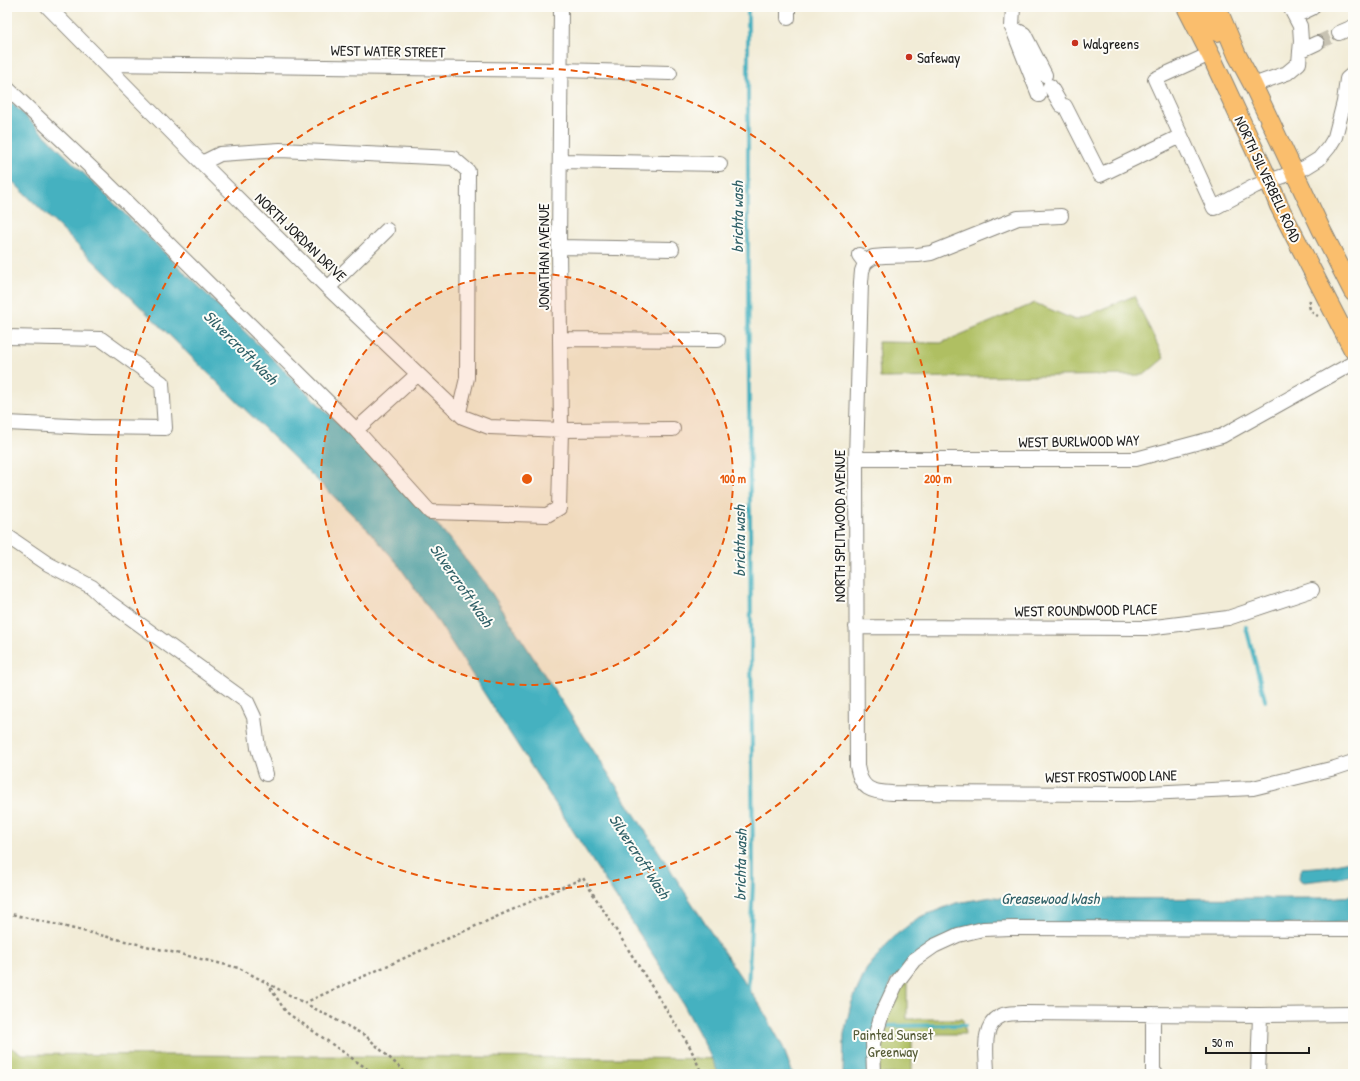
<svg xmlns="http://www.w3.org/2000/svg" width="1360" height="1081" font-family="'Patrick Hand',sans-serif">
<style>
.green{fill:#afbf62;stroke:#666e3f}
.water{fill:#44b1c0;stroke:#30666e}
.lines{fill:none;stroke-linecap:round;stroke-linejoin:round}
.stream{stroke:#44b1c0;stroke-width:4}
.minor-tunnel{stroke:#c7c2b2;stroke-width:14;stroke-dasharray:14 7;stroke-linecap:butt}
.minor-casing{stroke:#87847a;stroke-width:16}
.major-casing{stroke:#87847a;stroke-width:20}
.path{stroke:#87847a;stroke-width:2.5;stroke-dasharray:3 3;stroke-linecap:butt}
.minor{stroke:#fff;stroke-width:14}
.major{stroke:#fabe6d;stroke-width:18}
.ring{fill:none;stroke:#e8590c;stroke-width:2;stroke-dasharray:7 5}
.poi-dot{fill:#c8321e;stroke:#fdfcf7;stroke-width:1.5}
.labels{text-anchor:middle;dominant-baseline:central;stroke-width:4;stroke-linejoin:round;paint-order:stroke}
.poi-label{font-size:15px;fill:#1c1c1c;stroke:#fdfcf7;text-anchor:start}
.street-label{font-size:15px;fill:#1c1c1c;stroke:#fdfcf7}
.park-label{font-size:15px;fill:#575d38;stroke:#fdfcf7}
.water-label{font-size:16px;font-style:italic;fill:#2e5f66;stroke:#fdfcf7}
.centre{fill:#e8590c;stroke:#fdfcf7;stroke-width:2}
.ring-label{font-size:12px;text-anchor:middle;font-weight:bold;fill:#e8590c;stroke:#fdfcf7;stroke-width:4;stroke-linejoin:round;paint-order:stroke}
</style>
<rect width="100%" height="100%" fill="#fdfcf7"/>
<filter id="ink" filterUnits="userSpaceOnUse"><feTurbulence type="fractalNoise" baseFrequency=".025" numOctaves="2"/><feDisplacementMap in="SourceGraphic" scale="8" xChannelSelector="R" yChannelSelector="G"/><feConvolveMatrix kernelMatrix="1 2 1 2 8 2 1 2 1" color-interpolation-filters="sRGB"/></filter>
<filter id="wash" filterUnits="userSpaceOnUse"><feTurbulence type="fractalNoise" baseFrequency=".012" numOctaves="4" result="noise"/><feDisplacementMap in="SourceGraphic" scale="16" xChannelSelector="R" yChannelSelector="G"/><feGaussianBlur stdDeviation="0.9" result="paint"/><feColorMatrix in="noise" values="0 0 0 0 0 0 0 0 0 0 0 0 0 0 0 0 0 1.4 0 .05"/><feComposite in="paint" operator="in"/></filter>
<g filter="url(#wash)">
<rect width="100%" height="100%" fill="#f2ecd7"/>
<path class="green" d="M 1134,296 L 1164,358 L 1144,375 L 880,378 L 878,342 L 941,343 L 1035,303 L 1075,320 Z
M 907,972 L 907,1019 L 963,1019 L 965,1034 L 912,1034 L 912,1074 L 874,1074 L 874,1040 Z
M 7,1046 L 23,1054 L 750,1059 L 750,1074 L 7,1074 Z"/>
<path class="water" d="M 7,98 L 403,487 L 443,531 L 489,589 L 721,948 L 760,1005 L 783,1047 L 793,1074 L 719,1074 L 701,1037 L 675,989 L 435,617 L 397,563 L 369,531 L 7,176 Z
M 1353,860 L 1353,875 L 1338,878 L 1304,882 L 1301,881 L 1299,878 L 1300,870 L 1302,868 L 1327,866 Z
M 1353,896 L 1353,921 L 1328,924 L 977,926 L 891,980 L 871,1074 L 843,1074 L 844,1034 L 851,1004 L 866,970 L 892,938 L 918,918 L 956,903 L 992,897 L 1020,899 L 1326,898 Z"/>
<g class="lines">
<path class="stream" d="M 1246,627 L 1265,700
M 748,992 L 753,882 L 748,270 L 748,7
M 882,1026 L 965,1025"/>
</g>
</g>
<g filter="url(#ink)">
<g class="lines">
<path class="minor-tunnel" d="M 1317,43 L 1339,33"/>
<defs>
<path id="minor" d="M 48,7 L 202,163 L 328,288 L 463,417 L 489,427 L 561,430 L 673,429
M 788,7 L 788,18
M 1013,7 L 1012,27 L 1039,95
M 1295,16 L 1312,8
M 1012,28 L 1024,34 L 1045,75
M 1339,33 L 1353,27
M 1300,51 L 1317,43
M 1210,54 L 1155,79 L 1214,208 L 1255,186 L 1295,172 L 1306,167 L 1319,159 L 1329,147 L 1335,137 L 1344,102 L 1347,79 L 1353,74
M 105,64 L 560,70 L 670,73
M 1253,85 L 1287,73 L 1299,63 L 1301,41 L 1300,26 L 1290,7
M 1050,86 L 1061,105
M 7,88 L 101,177 L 356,430 L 418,374
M 1065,106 L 1100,175 L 1181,136
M 560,161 L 720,164
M 202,163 L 220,154 L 280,150 L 453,158 L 468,171 L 467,378 L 459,412
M 559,247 L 672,249
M 859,255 L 865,263 L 873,257 L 885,256 L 918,255 L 931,253 L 1018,218 L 1061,216
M 865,263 L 862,271 L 861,282 L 856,459 L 857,766 C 861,789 870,792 892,793 L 1128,794 L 1253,788 L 1335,768 L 1353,762
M 328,288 L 387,230
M 7,337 L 101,339 L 162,383 L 165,428 L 91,427 L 7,423
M 560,339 L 718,340
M 356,430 L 430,512 L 547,515 L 559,508 L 561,430 L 559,247 L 561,7
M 856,459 L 1136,459 L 1222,436 L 1353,363
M 7,536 L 48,564 L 92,587 L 106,600 L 247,702 L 254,717 L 258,748 L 266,774
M 856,627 L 1147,628 L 1228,618 L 1312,590
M 1153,1014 L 1153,1072 L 1156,1074
M 874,1074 L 873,1043 L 882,1014 L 897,982 L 914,960 L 934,946 L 958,935 L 983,929 L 1011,928 L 1353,929
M 987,1074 C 987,1054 980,1024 1003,1015 C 1009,1013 1016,1013 1022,1013 L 1260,1015 L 1353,1014
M 1258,1074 L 1260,1015"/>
<path id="major" d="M 1186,7 L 1212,58 L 1269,181 L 1279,206 L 1353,350
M 1203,7 L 1217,32
M 1217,7 L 1237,55 L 1253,85 L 1321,229 L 1353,292"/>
</defs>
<use href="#minor" class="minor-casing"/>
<use href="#major" class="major-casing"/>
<path class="path" d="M 1310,300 C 1308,308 1310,312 1318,316
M 7,913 L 239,968 L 366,1036 L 407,1074
M 267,983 L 286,1012 L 366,1068 L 372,1074
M 304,1003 L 583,878 L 690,1047 L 702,1074"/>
<use href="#minor" class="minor"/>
<use href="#major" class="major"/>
</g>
</g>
<circle cx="527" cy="479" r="206" fill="#e8590c" fill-opacity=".12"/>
<g class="ring">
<circle cx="527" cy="479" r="206"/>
<circle cx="527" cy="479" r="411"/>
</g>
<g class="poi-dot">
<circle cx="1075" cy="43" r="4"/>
<circle cx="909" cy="57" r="4"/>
</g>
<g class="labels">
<g class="poi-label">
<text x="1083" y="43">Walgreens</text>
<text x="917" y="57">Safeway</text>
</g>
<g class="street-label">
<text transform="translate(388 51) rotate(1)">WEST WATER STREET</text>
<text transform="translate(1268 179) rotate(65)">NORTH SILVERBELL ROAD</text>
<text transform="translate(301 237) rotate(44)">NORTH JORDAN DRIVE</text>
<text transform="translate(543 257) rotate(-90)">JONATHAN AVENUE</text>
<text transform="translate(1079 441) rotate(-1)">WEST BURLWOOD WAY</text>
<text transform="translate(839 526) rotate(-90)">NORTH SPLITWOOD AVENUE</text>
<text transform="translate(1086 610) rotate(-1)">WEST ROUNDWOOD PLACE</text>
<text transform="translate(1111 776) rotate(-1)">WEST FROSTWOOD LANE</text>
</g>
<g class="park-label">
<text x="893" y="1034">Painted Sunset<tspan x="893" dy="17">Greenway</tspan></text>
</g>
<g class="water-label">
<text transform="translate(737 217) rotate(-90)">brichta wash</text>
<text transform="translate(241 347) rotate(45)">Silvercroft Wash</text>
<text transform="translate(739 541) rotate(-90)">brichta wash</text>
<text transform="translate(462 585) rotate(55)">Silvercroft Wash</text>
<text transform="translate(640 856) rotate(57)">Silvercroft Wash</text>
<text transform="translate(740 865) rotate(-89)">brichta wash</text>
<text x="1050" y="898">Greasewood Wash</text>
</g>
</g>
<circle cx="527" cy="479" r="6" class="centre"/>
<g class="ring-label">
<text x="733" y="483">100 m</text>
<text x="938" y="483">200 m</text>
</g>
<rect width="1360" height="1081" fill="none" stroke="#fdfcf7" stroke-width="24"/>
<path d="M1206 1047v6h103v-6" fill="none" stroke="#1c1c1c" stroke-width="2"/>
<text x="1212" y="1047" font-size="12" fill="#1c1c1c" stroke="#fdfcf7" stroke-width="3" paint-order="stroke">50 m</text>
</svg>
